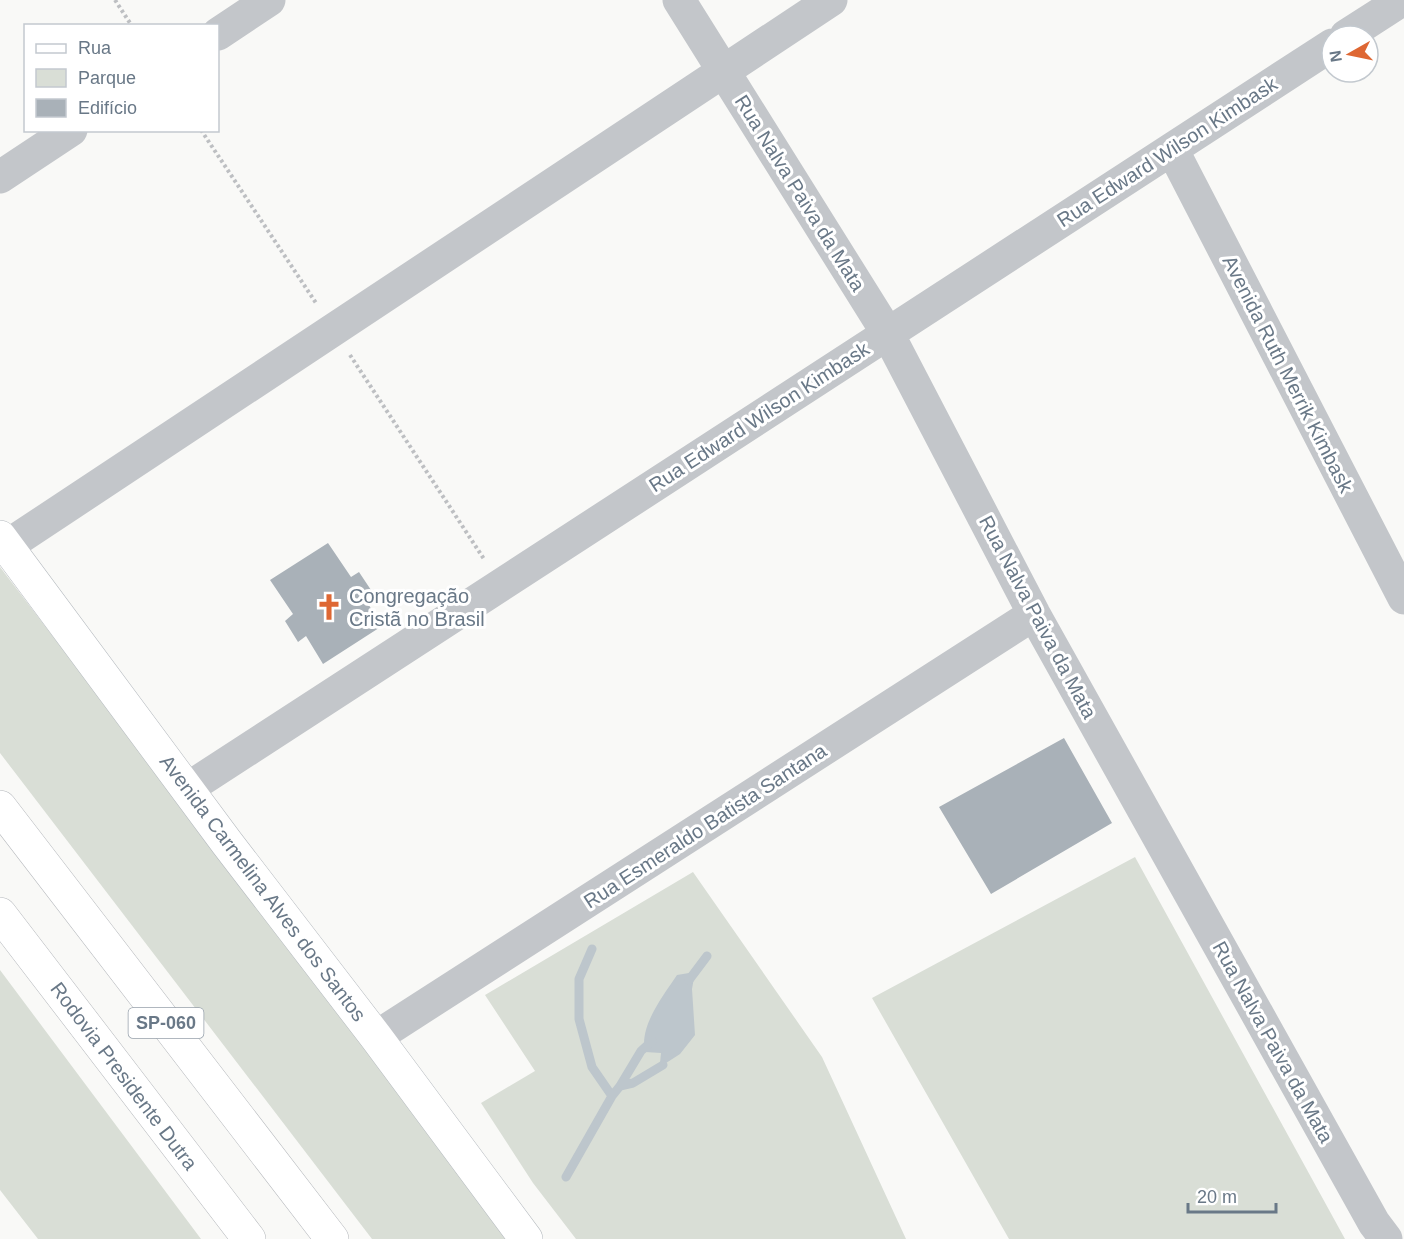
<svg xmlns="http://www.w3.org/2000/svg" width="1404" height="1239" font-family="Arial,sans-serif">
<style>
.green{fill:#d9ded6}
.water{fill:#bdc6cc}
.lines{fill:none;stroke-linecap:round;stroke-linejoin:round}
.stream{stroke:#bdc6cc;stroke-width:9}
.building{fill:#a9b1b8}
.secondary-casing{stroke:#b5babf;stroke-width:34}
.highway-casing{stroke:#b6b9bd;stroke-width:34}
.path{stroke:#bdbfc2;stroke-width:4;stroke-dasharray:3 3;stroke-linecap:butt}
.street{stroke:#c3c6ca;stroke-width:33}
.secondary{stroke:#fff;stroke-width:33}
.highway{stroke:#fff;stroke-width:33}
.labels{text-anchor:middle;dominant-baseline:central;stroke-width:6;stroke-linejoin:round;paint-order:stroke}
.shield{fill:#fff;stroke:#96a0ab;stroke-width:1.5}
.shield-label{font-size:18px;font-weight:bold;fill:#697887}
.street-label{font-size:20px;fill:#697887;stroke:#fff}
.poi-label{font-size:20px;fill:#697887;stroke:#fff;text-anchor:start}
</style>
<rect width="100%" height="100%" fill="#f9f9f7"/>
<path class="green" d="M 0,567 L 512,1239 L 372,1239 L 0,753 Z
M 1135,857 L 1345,1239 L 1009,1239 L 872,998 Z
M 693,872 L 822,1057 L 906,1239 L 576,1239 L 533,1183 L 481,1103 L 535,1071 L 485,995 Z
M 0,970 L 201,1239 L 38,1239 L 0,1190 Z"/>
<path class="water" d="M 695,972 L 692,989 L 695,1035 L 680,1054 L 663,1065 L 660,1063 L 661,1053 L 645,1052 C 639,1026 663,996 677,975 Z"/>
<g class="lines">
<path class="stream" d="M 592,949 L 579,979 L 579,1019 L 592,1067 L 612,1096
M 689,980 L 707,956
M 620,1086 L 633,1083 L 663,1065
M 566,1177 L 612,1096 L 620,1086 L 641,1051 L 652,1041"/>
</g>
<path class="building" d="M 328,543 L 351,577 L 359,572 L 373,593 L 365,599 L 382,626 L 323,664 L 306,636 L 298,642 L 285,621 L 293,614 L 270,580 Z
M 1064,738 L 1112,823 L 991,894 L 939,807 Z"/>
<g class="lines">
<defs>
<path id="secondary" d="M 0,537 L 227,843 L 376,1037 L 526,1239"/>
<path id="highway" d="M 0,807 L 332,1239
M 0,914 L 249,1239"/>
</defs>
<use href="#secondary" class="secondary-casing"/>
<use href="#highway" class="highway-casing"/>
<path class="path" d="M 115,0 L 132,26
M 201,130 L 316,303
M 350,355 L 484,559"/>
<path class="street" d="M 679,0 L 888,334 L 1034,614 L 1374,1223 L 1386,1239
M 218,34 L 269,0
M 1346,36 L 1402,0
M 1172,149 L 1404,598
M 0,177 L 71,130
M 7,546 L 831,0
M 187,789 L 1332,45
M 376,1037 L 1034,614"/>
<use href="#secondary" class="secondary"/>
<use href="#highway" class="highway"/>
</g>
<defs>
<symbol id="church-bare" viewBox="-9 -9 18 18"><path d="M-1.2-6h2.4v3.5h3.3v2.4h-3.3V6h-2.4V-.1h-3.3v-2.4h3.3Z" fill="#de6733" stroke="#fff" stroke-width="2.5" paint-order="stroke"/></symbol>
</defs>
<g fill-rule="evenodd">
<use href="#church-bare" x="310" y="588" width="38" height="38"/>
</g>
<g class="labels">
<rect class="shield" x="128.5" y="1008" width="75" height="30" rx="4.5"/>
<g class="shield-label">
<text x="166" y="1023">SP-060</text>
</g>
<g class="street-label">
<text transform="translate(1167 152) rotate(-33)">Rua Edward Wilson Kimbask</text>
<text transform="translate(800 193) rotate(58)">Rua Nalva Paiva da Mata</text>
<text transform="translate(1288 374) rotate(63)">Avenida Ruth Merrik Kimbask</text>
<text transform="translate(759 417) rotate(-33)">Rua Edward Wilson Kimbask</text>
<text transform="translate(1038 617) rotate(62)">Rua Nalva Paiva da Mata</text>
<text transform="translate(705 826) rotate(-33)">Rua Esmeraldo Batista Santana</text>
<text transform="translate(263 888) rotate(53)">Avenida Carmelina Alves dos Santos</text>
<text transform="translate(1273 1042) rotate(61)">Rua Nalva Paiva da Mata</text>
<text transform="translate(124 1076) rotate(53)">Rodovia Presidente Dutra</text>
</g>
<g class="poi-label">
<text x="349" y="596">Congregação<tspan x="349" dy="23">Cristã no Brasil</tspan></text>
</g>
</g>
<rect x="24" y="24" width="195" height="108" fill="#ffffff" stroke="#c3c9cf" stroke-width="1.5"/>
<rect x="36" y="44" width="30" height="9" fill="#ffffff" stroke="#c3c9cf" stroke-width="1.5"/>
<text x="78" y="54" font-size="18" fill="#697887">Rua</text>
<rect x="36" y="69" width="30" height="18" fill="#d9ded6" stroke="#c3c9cf" stroke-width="1.5"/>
<text x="78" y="84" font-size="18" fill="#697887">Parque</text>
<rect x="36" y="99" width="30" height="18" fill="#a9b1b8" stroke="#c3c9cf" stroke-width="1.5"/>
<text x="78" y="114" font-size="18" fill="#697887">Edifício</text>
<g transform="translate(1350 54) rotate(261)"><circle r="28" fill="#ffffff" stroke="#c3c9cf" stroke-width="1.5"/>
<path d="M0-4.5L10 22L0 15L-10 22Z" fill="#de6733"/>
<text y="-9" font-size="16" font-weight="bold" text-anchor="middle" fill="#697887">N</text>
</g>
<path d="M1188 1203v9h88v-9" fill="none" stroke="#697887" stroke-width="3"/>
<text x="1197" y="1203" font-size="18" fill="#697887" stroke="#ffffff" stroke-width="4.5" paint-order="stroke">20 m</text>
</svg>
